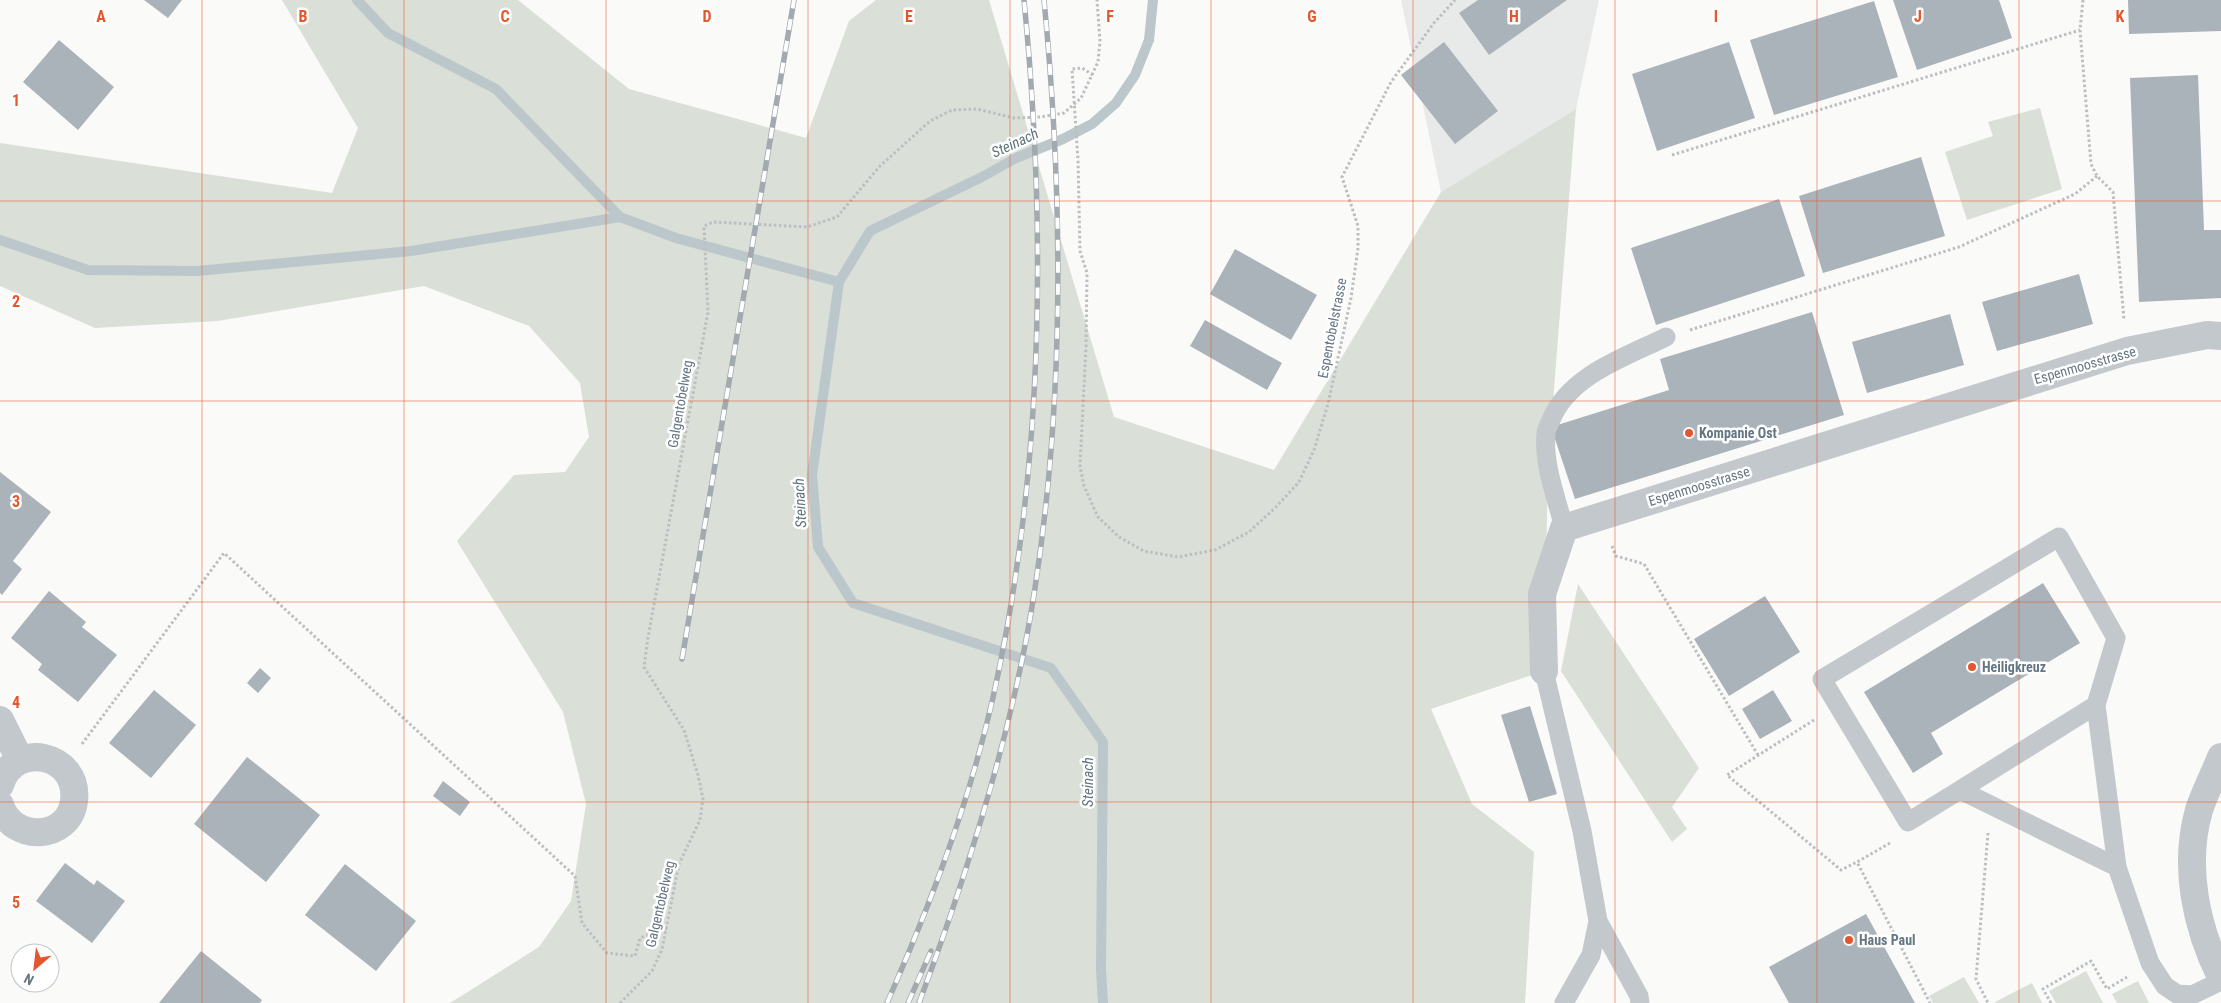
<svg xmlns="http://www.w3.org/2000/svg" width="2221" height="1003" font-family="'Roboto Condensed',sans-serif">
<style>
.built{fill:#e8e9e9}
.green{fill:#dadfd7}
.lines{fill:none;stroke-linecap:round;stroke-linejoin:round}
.stream{stroke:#bbc7cb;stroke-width:10}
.building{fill:#aab3b9}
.path{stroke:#bbbfc2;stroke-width:3;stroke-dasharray:2.5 2.5;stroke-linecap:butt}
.service{stroke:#c3c8cc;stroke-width:19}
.minor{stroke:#c3c8cc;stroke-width:28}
.rail-casing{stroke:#a2aab0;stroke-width:5.5}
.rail{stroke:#fff;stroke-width:4;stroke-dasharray:11;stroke-linecap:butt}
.grid{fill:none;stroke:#e4572e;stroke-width:1;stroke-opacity:0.55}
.poi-dot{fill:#e4572e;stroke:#fff;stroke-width:2}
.labels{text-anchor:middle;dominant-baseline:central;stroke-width:5;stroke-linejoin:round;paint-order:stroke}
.street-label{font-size:14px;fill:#657683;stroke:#fff}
.poi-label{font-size:14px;font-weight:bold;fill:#657683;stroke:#fff;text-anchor:start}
.water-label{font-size:15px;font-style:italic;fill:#60757c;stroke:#fff}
.grid-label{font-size:16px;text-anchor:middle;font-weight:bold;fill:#e4572e;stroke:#fff;stroke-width:5;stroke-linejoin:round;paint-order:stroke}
</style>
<rect width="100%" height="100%" fill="#fafaf8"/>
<path class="built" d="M 1401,0 L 1599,0 L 1576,109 L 1441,192 Z"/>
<path class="green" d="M 282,0 L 518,0 L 629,89 L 806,138 L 849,21 L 876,0 L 989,0 L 1114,417 L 1274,470 L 1441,192 L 1576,109 L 1548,465 L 1544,671 L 1431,709 L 1472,804 L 1534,852 L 1525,1003 L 450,1003 L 539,947 L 571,901 L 586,804 L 563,712 L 457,541 L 514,475 L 565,472 L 589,437 L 580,383 L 529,326 L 424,286 L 218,321 L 95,328 L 0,286 L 0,143 L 332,193 L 358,128 Z
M 2040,108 L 2062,189 L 1967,220 L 1945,152 L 1993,136 L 1988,122 Z
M 1578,584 L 1699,768 L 1672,807 L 1687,829 L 1672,842 L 1561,671 Z
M 2086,971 L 2103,1003 L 2056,1003 L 2049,991 Z
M 1964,977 L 1979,1003 L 1933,1003 L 1929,996 Z
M 2138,981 L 2149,1003 L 2117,1003 L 2112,994 Z
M 2032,983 L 2042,1003 L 1996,1003 L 1995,1002 Z"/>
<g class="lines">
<path class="stream" d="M 357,0 L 388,33 L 496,89 L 620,217
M 0,240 L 88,270 L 197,271 L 411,251 L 620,217 L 676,238 L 839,282
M 1103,1003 L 1101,969 L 1103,742 L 1051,668 L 853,603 L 818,547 L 812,475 L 839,282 L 870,231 L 982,177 L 1016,158 L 1063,139 L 1092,124 L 1116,103 L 1135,75 L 1149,40 L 1153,0"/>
</g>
<path class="building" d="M 144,0 L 182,0 L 168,18 Z
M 1478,0 L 1567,0 L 1489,55 L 1459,13 Z
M 1893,0 L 1999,0 L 2012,38 L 1917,70 Z
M 2128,0 L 2221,0 L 2221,31 L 2129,34 Z
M 1874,1 L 1898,77 L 1774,115 L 1750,40 Z
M 59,40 L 114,87 L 78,130 L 23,82 Z
M 1444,42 L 1498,111 L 1455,144 L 1401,75 Z
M 1729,42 L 1755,118 L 1657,151 L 1632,74 Z
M 2198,75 L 2204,230 L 2221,230 L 2221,298 L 2139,302 L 2130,78 Z
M 1921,157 L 1945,236 L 1823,273 L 1799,196 Z
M 1779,199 L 1805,276 L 1656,325 L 1631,248 Z
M 1235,249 L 1317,295 L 1291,340 L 1210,294 Z
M 2079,274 L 2093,324 L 1997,351 L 1982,302 Z
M 1812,312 L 1844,415 L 1575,499 L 1551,427 L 1669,390 L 1660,359 Z
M 1950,314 L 1964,365 L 1867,393 L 1852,342 Z
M 1205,320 L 1282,363 L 1267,390 L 1190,346 Z
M 0,472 L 51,512 L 13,561 L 22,569 L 2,595 L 0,593 Z
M 2043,583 L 2080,643 L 1931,733 L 1943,754 L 1913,773 L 1864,692 Z
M 49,591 L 86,622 L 82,627 L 117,655 L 78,702 L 38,670 L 42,664 L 11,638 Z
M 1765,596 L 1800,652 L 1729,696 L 1694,639 Z
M 260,668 L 271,678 L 258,693 L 247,683 Z
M 154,690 L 196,725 L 151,778 L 109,743 Z
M 1773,690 L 1792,721 L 1760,739 L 1742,709 Z
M 1530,706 L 1557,794 L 1529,802 L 1501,715 Z
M 247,757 L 320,815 L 266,882 L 194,824 Z
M 443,781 L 470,802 L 460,816 L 433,796 Z
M 65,863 L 94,885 L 97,880 L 125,901 L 92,943 L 36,901 Z
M 345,864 L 416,921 L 376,971 L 305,915 Z
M 1866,914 L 1915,1003 L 1789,1003 L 1769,967 Z
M 201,951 L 262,1000 L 260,1003 L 159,1003 Z"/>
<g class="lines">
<path class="path" d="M 2083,0 L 2080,30 L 2091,164 L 2097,176 L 2113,192 L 2124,320
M 1093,75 L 1082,68 L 1072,69 L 1078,160 L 1080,251 L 1087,273 L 1086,346 L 1080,466 L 1084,486 L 1098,517 L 1119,537 L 1144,551 L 1178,557 L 1215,550 L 1249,532 L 1276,507 L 1299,482 L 1314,450 L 1328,404 L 1351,298 L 1358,248 L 1358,226 L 1342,177 L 1391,82 L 1434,23 L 1455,0
M 1672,155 L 2080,30
M 1690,330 L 1959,247 L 2075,194 L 2097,176
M 1612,546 L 1616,556 L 1644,564 L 1758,755
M 1814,720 L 1727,775 L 1841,870 L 1857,862
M 82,744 L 224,553 L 575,876 L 582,923 L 607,953 L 635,956 L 640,938 L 667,928
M 1988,833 L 1976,979 L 1988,1003
M 1890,843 L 1857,862 L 1930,1003
M 620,1003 L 652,971 L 662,949 L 679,864 L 700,820 L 703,799 L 698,775 L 684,730 L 644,667 L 648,637 L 708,312 L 704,226 L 713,222 L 807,227 L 837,217 L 879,167 L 930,121 L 952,110 L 977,109 L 1014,118 L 1040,117 L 1064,113 L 1081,98 L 1098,62 L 1100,41 L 1097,0
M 2051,1003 L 2043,989 L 2091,961 L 2107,989 L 2127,977"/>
<path class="service" d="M 1564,528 C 1557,499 1543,465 1546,434 C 1546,430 1549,424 1551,420 C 1569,375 1626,357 1666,337
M 1544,671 L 1582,831 L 1598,921 L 1639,996 L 1640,1003
M 1960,790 L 2096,705
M 2117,867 L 1960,790 L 1908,822 L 1822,679 L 2059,537 L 2116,638 L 2096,705 L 2117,867 L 2150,963 L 2165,986 L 2177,994 L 2192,995 L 2221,981
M 1564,1003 L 1591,955 L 1598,921"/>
<path class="minor" d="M 1544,671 L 1542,594 L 1564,528 L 2127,351 L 2207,335 L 2221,336
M 0,720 L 20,760
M 2221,757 C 2214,775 2205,792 2199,810 C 2183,866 2196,927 2221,977
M 0,785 C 14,739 80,754 74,801 C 69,841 12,843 0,805"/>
<defs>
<path id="rail" d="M 682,659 L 794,0
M 887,1003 C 930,905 968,806 992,702 C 1044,472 1047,234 1024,0
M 908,1003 L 931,951
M 919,1003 C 968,872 1014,727 1035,588 C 1065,394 1063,195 1044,0"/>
</defs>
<use href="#rail" class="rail-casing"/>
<use href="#rail" class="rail"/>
</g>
<path class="grid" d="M 202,0 L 202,1003M 404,0 L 404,1003M 606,0 L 606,1003M 808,0 L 808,1003M 1010,0 L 1010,1003M 1211,0 L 1211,1003M 1413,0 L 1413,1003M 1615,0 L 1615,1003M 1817,0 L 1817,1003M 2019,0 L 2019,1003M 0,201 L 2221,201M 0,401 L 2221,401M 0,602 L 2221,602M 0,802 L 2221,802"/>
<g class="poi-dot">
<circle cx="1689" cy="433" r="5"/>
<circle cx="1972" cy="667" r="5"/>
<circle cx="1849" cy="940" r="5"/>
</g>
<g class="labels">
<g class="street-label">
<text transform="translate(1332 328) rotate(-79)">Espentobelstrasse</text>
<text transform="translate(2085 365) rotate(-16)">Espenmoosstrasse</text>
<text transform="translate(680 404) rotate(-80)">Galgentobelweg</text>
<text transform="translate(1699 486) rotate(-17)">Espenmoosstrasse</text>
<text transform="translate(660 904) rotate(-77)">Galgentobelweg</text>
</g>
<g class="poi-label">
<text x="1699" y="433">Kompanie Ost</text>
<text x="1982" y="667">Heiligkreuz</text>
<text x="1859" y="940">Haus Paul</text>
</g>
<g class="water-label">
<text transform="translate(1015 143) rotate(-25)">Steinach</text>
<text transform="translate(800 503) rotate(-93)">Steinach</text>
<text transform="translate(1088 782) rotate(-90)">Steinach</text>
</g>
</g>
<g class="grid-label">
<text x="101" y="22">A</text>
<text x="303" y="22">B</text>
<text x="505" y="22">C</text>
<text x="707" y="22">D</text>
<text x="909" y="22">E</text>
<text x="1110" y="22">F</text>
<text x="1312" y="22">G</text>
<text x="1514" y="22">H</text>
<text x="1716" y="22">I</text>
<text x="1918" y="22">J</text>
<text x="2120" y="22">K</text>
<text x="16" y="106">1</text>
<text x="16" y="307">2</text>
<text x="16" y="507">3</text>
<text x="16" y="708">4</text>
<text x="16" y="908">5</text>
</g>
<g transform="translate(35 968) rotate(208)"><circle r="24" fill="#ffffff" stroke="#c1c8cd"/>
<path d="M0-4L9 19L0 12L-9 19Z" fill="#e4572e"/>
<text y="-8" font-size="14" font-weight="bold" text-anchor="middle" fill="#657683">N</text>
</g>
</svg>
